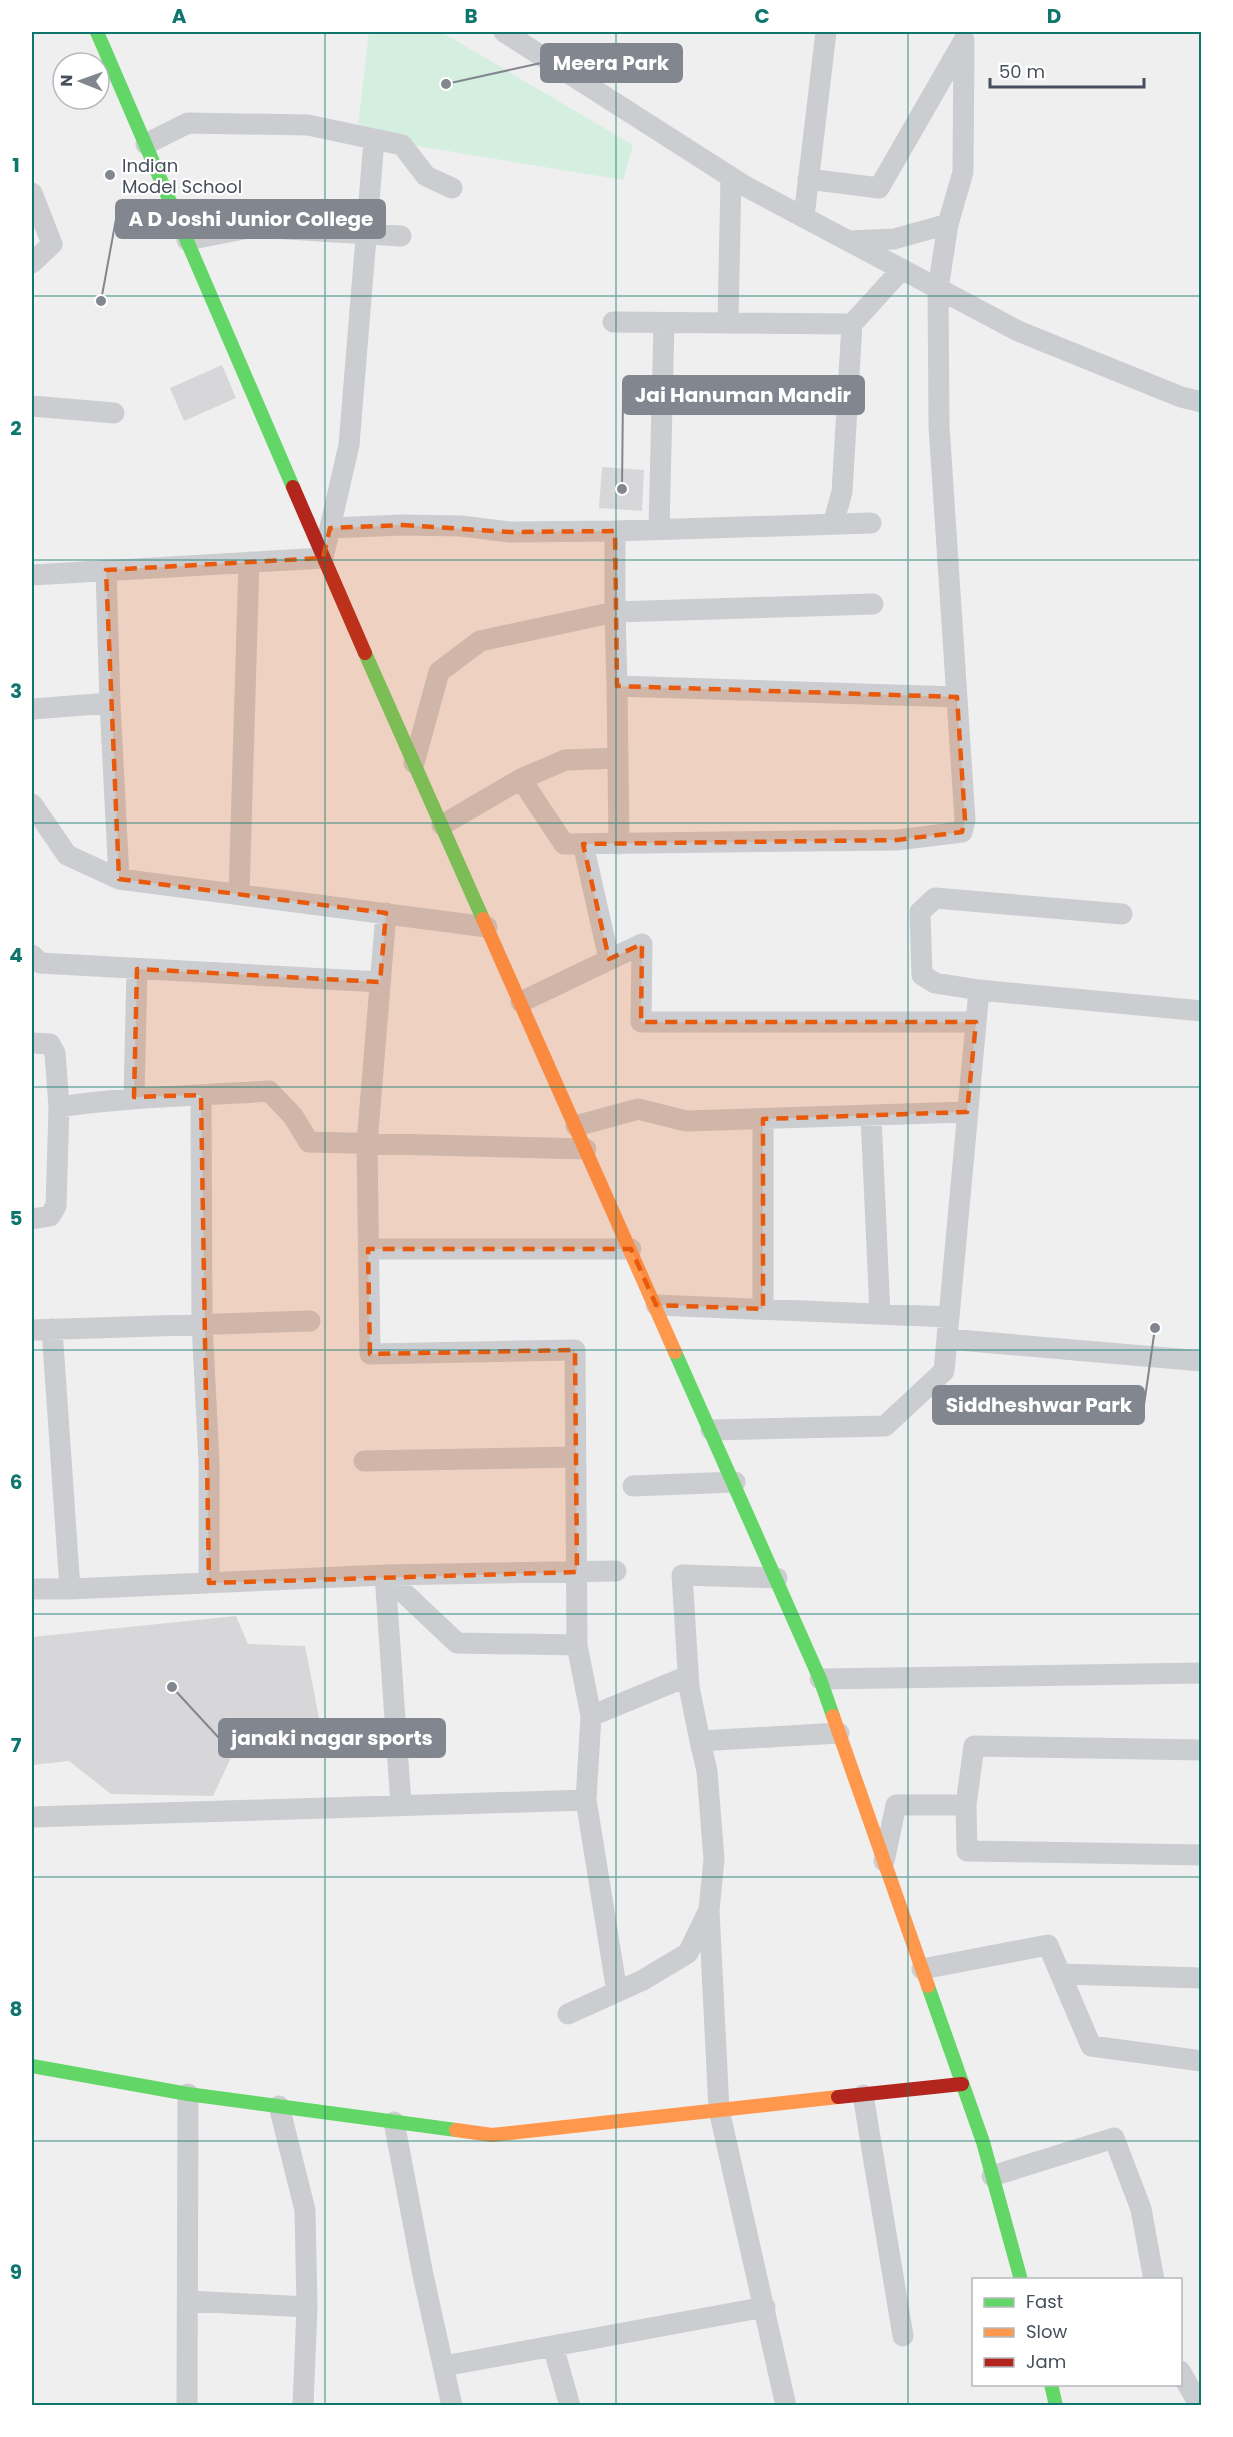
<svg xmlns="http://www.w3.org/2000/svg" width="1233" height="2437" font-family="Poppins,sans-serif">
<style>
.green{fill:#d4eee0}
.building{fill:#d7d7d9}
.lines{fill:none;stroke-linecap:round;stroke-linejoin:round}
.street{stroke:#cbcdd0;stroke-width:21}
.fast{stroke:#63d668;stroke-width:14}
.slow{stroke:#ff974d;stroke-width:14}
.jam{stroke:#b3261e;stroke-width:14}
.marked{fill:#e8590c;fill-opacity:0.2;stroke:#e8590c;stroke-width:4.5;stroke-dasharray:12 8;stroke-linejoin:round}
.grid{fill:none;stroke:#0f766e;stroke-width:1.5;stroke-opacity:0.55}
.poi-dot{fill:#82878f;stroke:#fff;stroke-width:2}
.labels{text-anchor:middle;dominant-baseline:central;stroke-width:4.5;stroke-linejoin:round;paint-order:stroke}
.poi-label{font-size:18px;fill:#464f5b;stroke:#fff;text-anchor:start}
.leader{fill:none;stroke:#82878f;stroke-width:2}
.callout-dot{fill:#82878f;stroke:#fff;stroke-width:2}
.callout{fill:#82878f;stroke:#82878f;stroke-width:2}
.callout-label{font-size:20px;text-anchor:middle;font-weight:bold;fill:#fff}
.neatline{fill:none;stroke:#0f766e;stroke-width:2}
.grid-label{font-size:20px;text-anchor:middle;font-weight:bold;fill:#0f766e}
</style>
<rect width="100%" height="100%" fill="#f0efef"/>
<path class="green" d="M 369,32 L 441,32 L 633,145 L 623,180 L 357,136 Z"/>
<path class="building" d="M 222,365 L 236,398 L 184,421 L 170,388 Z
M 602,467 L 644,470 L 642,511 L 599,508 Z
M 236,1616 L 248,1644 L 305,1646 L 321,1728 L 236,1747 L 213,1796 L 111,1794 L 69,1761 L 32,1765 L 32,1637 Z"/>
<g class="lines">
<path class="street" d="M 504,32 L 745,186 L 1018,331 L 1181,397 L 1202,402
M 146,144 L 188,123 L 308,125 L 402,145 L 426,176 L 452,188
M 808,179 L 879,188 L 963,42
M 32,193 L 52,244 L 32,263
M 804,217 L 826,32
M 187,240 L 254,227 L 401,236
M 850,241 L 894,239 L 948,224 L 963,172 L 964,40
M 728,321 L 731,177
M 613,322 L 852,324
M 32,406 L 114,413
M 833,524 L 842,492 L 852,324 L 902,269
M 330,528 L 402,525 L 461,526 L 510,532 L 615,531
M 659,529 L 664,323
M 32,575 L 323,558 L 349,445 L 374,140
M 617,686 L 615,612 L 873,604
M 110,703 L 119,879
M 32,709 L 110,703 L 106,570
M 414,763 L 439,672 L 480,641 L 615,612 L 615,531 L 871,523
M 521,779 L 565,760 L 618,758
M 32,804 L 67,855 L 119,879 L 487,927
M 442,825 L 521,779 L 564,844 L 897,840 L 962,832 L 965,820 L 939,426 L 938,289 L 948,224
M 583,844 L 609,959
M 619,844 L 617,686 L 957,697
M 239,894 L 249,562
M 386,913 L 367,1143 L 370,1354 L 575,1350 L 577,1645
M 32,955 L 40,963 L 380,982
M 979,990 L 935,983 L 922,975 L 920,912 L 935,898 L 1122,914
M 521,1002 L 642,944 L 641,1022 L 976,1022
M 32,1043 L 50,1044 L 55,1053 L 59,1107
M 201,1095 L 202,1324 L 209,1462 L 209,1583
M 134,1097 L 137,969
M 871,1116 L 880,1314
M 763,1119 L 763,1309
M 576,1126 L 638,1109 L 686,1121 L 967,1112
M 32,1219 L 50,1216 L 56,1206 L 59,1107 C 129,1096 199,1096 269,1091 L 293,1116 L 309,1142 L 586,1149
M 368,1249 L 631,1249
M 656,1305 L 949,1317
M 32,1330 L 310,1321
M 947,1339 L 1202,1361
M 711,1430 L 885,1426 L 944,1371 L 979,990 L 1202,1011
M 364,1461 L 575,1457
M 633,1486 L 735,1482
M 385,1575 L 457,1643 L 577,1645 L 591,1716 L 688,1676
M 385,1575 L 401,1805
M 32,1589 L 70,1589 L 52,1329
M 70,1589 L 385,1575 L 616,1571
M 820,1679 L 1202,1673
M 700,1741 L 689,1687 L 682,1575 L 777,1578
M 586,1800 L 591,1716
M 966,1805 L 974,1746 L 1202,1750
M 32,1817 L 586,1800 L 617,1992
M 884,1861 L 896,1805 L 966,1805 L 967,1851 L 1202,1855
M 709,1910 L 719,2110 L 786,2406
M 922,1969 L 1048,1945 L 1091,2046 L 1202,2061
M 1061,1974 L 1202,1978
M 568,2014 L 643,1980 L 688,1953 L 709,1910 L 714,1859 L 707,1771 L 700,1741 L 839,1733
M 863,2095 L 903,2336
M 279,2106 L 305,2210 L 307,2307 L 303,2406
M 394,2122 L 423,2275 L 452,2406
M 992,2176 L 1114,2138 L 1141,2209 L 1154,2280
M 188,2301 L 307,2307
M 553,2346 L 570,2406
M 444,2366 L 765,2307
M 1180,2371 L 1200,2406
M 187,2406 L 188,2094"/>
<path class="fast" d="M 97,32 L 293,487
M 365,653 L 483,919
M 675,1352 L 820,1679 L 833,1716
M 928,1986 L 983,2142 L 1021,2280
M 32,2066 L 188,2094 L 456,2130
M 1051,2384 L 1056,2406"/>
<path class="slow" d="M 483,919 L 675,1352
M 833,1716 L 928,1986
M 456,2130 L 492,2135 L 838,2097"/>
<path class="jam" d="M 293,487 L 365,653
M 838,2097 L 962,2084"/>
</g>
<path class="marked" d="M 402,525 L 510,532 L 615,531 L 617,686 L 957,697 L 965,820 L 962,832 L 897,840 L 583,844 L 609,959 L 642,944 L 641,1022 L 976,1022 L 967,1112 L 763,1119 L 763,1309 L 656,1305 L 631,1249 L 368,1249 L 370,1354 L 575,1350 L 577,1572 L 209,1583 L 201,1095 L 134,1097 L 137,969 L 380,982 L 386,913 L 119,879 L 106,570 L 323,558 L 330,528 Z"/>
<path class="grid" d="M 325,32 L 325,2406M 616,32 L 616,2406M 908,32 L 908,2406M 32,296 L 1202,296M 32,560 L 1202,560M 32,823 L 1202,823M 32,1087 L 1202,1087M 32,1350 L 1202,1350M 32,1614 L 1202,1614M 32,1877 L 1202,1877M 32,2141 L 1202,2141"/>
<circle class="poi-dot" cx="110" cy="175" r="6"/>
<g class="labels">
<g class="poi-label">
<text x="122" y="165">Indian<tspan x="122" dy="21">Model School</tspan></text>
</g>
</g>
<path class="leader" d="M446 84L541 63M101 301L116 219M622 489L623 395M1155 1328L1144 1405M172 1687L219 1738"/>
<g class="callout-dot">
<circle cx="446" cy="84" r="6"/>
<circle cx="101" cy="301" r="6"/>
<circle cx="622" cy="489" r="6"/>
<circle cx="1155" cy="1328" r="6"/>
<circle cx="172" cy="1687" r="6"/>
</g>
<g class="callout">
<rect x="541" y="44" width="141" height="38" rx="6"/>
<rect x="116" y="200" width="269" height="38" rx="6"/>
<rect x="623" y="376" width="241" height="38" rx="6"/>
<rect x="933" y="1386" width="211" height="38" rx="6"/>
<rect x="219" y="1719" width="226" height="38" rx="6"/>
</g>
<g class="callout-label">
<text x="611" y="70">Meera Park</text>
<text x="251" y="226">A D Joshi Junior College</text>
<text x="743" y="402">Jai Hanuman Mandir</text>
<text x="1039" y="1412">Siddheshwar Park</text>
<text x="332" y="1745">janaki nagar sports</text>
</g>
<rect width="1233" height="2437" fill="none" stroke="#ffffff" stroke-width="66"/>
<rect x="972" y="2278" width="210" height="108" fill="#ffffff" stroke="#b5b9bd" stroke-width="1.5"/>
<rect x="984" y="2298" width="30" height="9" fill="#63d668" stroke="#b5b9bd" stroke-width="1.5"/>
<text x="1026" y="2308" font-size="18" fill="#464f5b">Fast</text>
<rect x="984" y="2328" width="30" height="9" fill="#ff974d" stroke="#b5b9bd" stroke-width="1.5"/>
<text x="1026" y="2338" font-size="18" fill="#464f5b">Slow</text>
<rect x="984" y="2358" width="30" height="9" fill="#b3261e" stroke="#b5b9bd" stroke-width="1.5"/>
<text x="1026" y="2368" font-size="18" fill="#464f5b">Jam</text>
<g transform="translate(81 81) rotate(271)"><circle r="28" fill="#ffffff" stroke="#b5b9bd" stroke-width="1.5"/>
<path d="M0-4.5L10 22L0 15L-10 22Z" fill="#82878f"/>
<text y="-9" font-size="16" font-weight="bold" text-anchor="middle" fill="#464f5b">N</text>
</g>
<path d="M990 78v9h154v-9" fill="none" stroke="#464f5b" stroke-width="3"/>
<text x="999" y="78" font-size="18" fill="#464f5b" stroke="#ffffff" stroke-width="4.5" paint-order="stroke">50 m</text>
<rect x="33" y="33" width="1167" height="2371" class="neatline"/>
<g class="grid-label">
<text x="179" y="23">A</text>
<text x="471" y="23">B</text>
<text x="762" y="23">C</text>
<text x="1054" y="23">D</text>
<text x="16" y="172">1</text>
<text x="16" y="435">2</text>
<text x="16" y="698">3</text>
<text x="16" y="962">4</text>
<text x="16" y="1225">5</text>
<text x="16" y="1489">6</text>
<text x="16" y="1752">7</text>
<text x="16" y="2016">8</text>
<text x="16" y="2279">9</text>
</g>
</svg>
